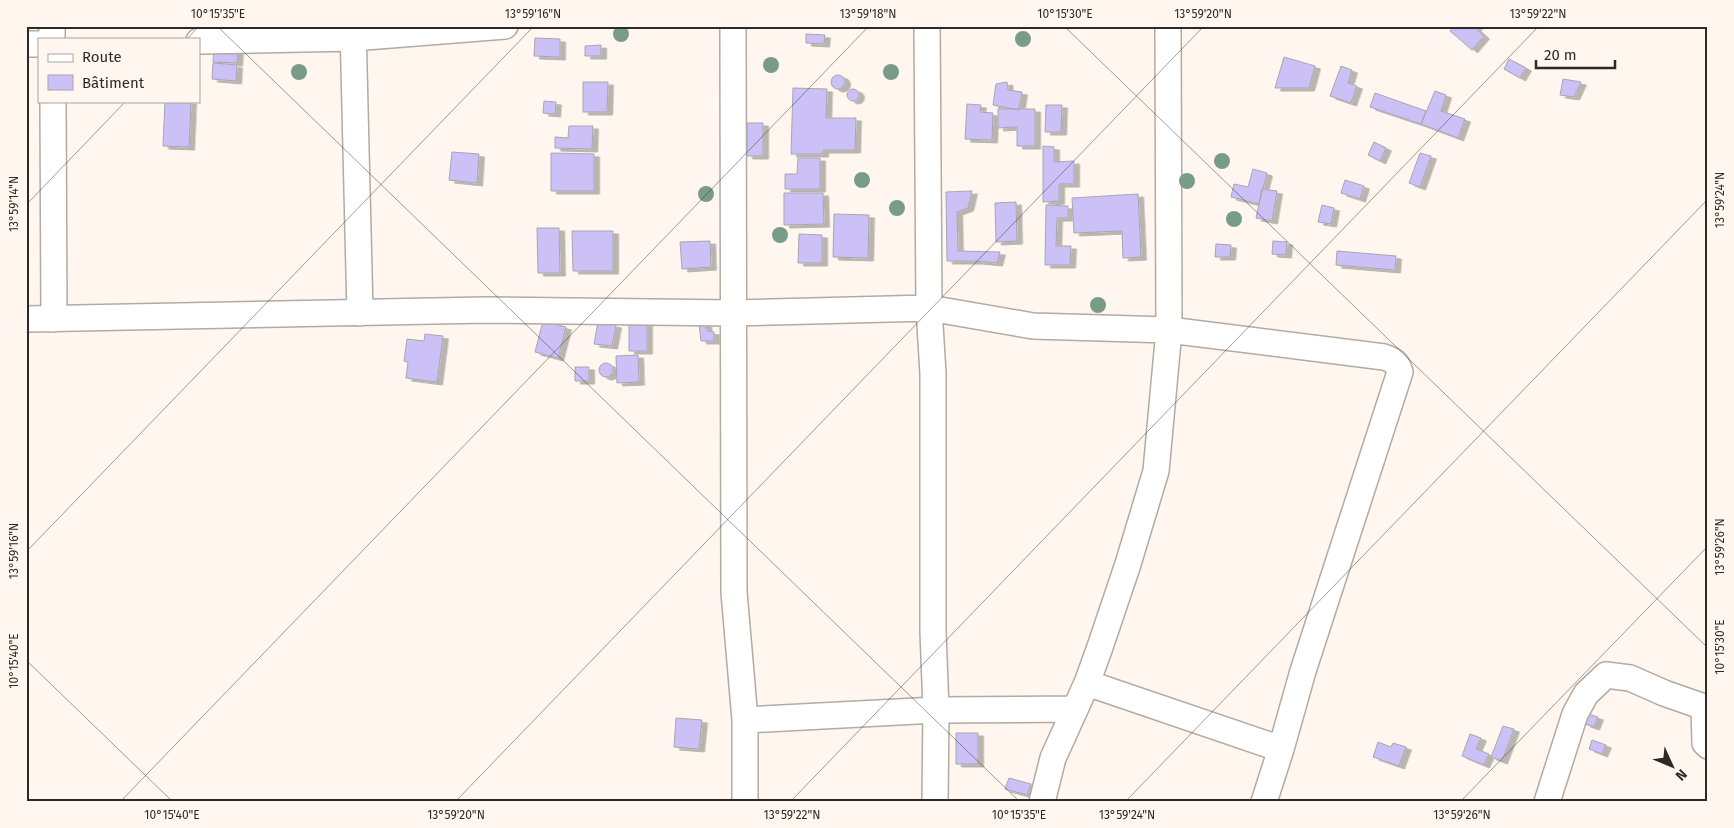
<svg xmlns="http://www.w3.org/2000/svg" width="1734" height="828" font-family="'Fira Sans',sans-serif">
<style>
.building{fill:#ccc1f7;stroke:#a7a5b0;filter:url(#shadow)}
.lines{fill:none;stroke-linecap:round;stroke-linejoin:round}
.street-casing{stroke:#b3aaa1;stroke-width:28}
.street{stroke:#fff;stroke-width:25}
.tree{fill:#789c88}
.ticks{fill:none;stroke:#2d2a26;stroke-width:1;stroke-opacity:0.45}
.neatline{fill:none;stroke:#2d2a26;stroke-width:2}
.ticks-label{font-size:12px;text-anchor:middle;fill:#2d2a26}
</style>
<defs>
<filter id="shadow"><feDropShadow dx="5.5" dy="3" stdDeviation="0" flood-color="#0004"/></filter>
</defs>
<rect width="100%" height="100%" fill="#fef6ef"/>
<path class="building" d="M 1454,26 L 1477,26 L 1475,28 L 1484,36 L 1472,50 L 1450,31 Z
M 806,34 L 825,35 L 824,44 L 806,43 Z
M 535,38 L 560,39 L 560,57 L 534,56 Z
M 601,45 L 601,56 L 585,56 L 585,46 Z
M 214,47 L 238,48 L 237,63 L 213,62 Z
M 1284,57 L 1315,66 L 1309,88 L 1275,88 Z
M 1509,59 L 1526,68 L 1520,78 L 1504,69 Z
M 213,63 L 237,65 L 236,81 L 212,79 Z
M 1341,66 L 1352,70 L 1348,83 L 1357,86 L 1351,103 L 1330,96 Z
M831 82a7 7 0 1 1 14 0a7 7 0 1 1-14 0Z
M 1563,79 L 1581,82 L 1574,97 L 1560,95 Z
M 583,82 L 608,82 L 607,112 L 583,112 Z
M 1007,82 L 1008,90 L 1022,92 L 1019,110 L 993,105 L 996,84 Z
M 793,88 L 827,89 L 826,118 L 856,118 L 855,150 L 823,150 L 823,154 L 791,154 Z
M847 95a6 6 0 1 1 12 0a6 6 0 1 1-12 0Z
M 1435,91 L 1446,95 L 1441,111 L 1465,119 L 1458,138 L 1421,124 Z
M 1375,93 L 1426,111 L 1421,124 L 1370,107 Z
M 165,101 L 191,101 L 189,147 L 163,146 Z
M 544,101 L 556,102 L 555,114 L 543,113 Z
M 967,104 L 981,105 L 980,112 L 993,113 L 992,140 L 965,139 Z
M 1046,105 L 1062,105 L 1061,132 L 1045,132 Z
M 998,109 L 1035,109 L 1035,146 L 1017,146 L 1017,127 L 998,128 Z
M 747,123 L 763,123 L 763,156 L 747,156 Z
M 569,126 L 593,126 L 592,149 L 555,148 L 555,137 L 568,138 Z
M 1374,142 L 1386,148 L 1380,161 L 1368,155 Z
M 1043,146 L 1054,147 L 1054,162 L 1074,161 L 1074,184 L 1059,184 L 1059,201 L 1043,202 Z
M 452,152 L 479,154 L 477,183 L 449,180 Z
M 551,153 L 594,154 L 594,191 L 551,191 Z
M 1420,153 L 1431,156 L 1420,187 L 1409,183 Z
M 798,158 L 820,158 L 820,189 L 785,189 L 785,174 L 797,174 Z
M 1253,169 L 1267,173 L 1259,204 L 1231,197 L 1234,184 L 1248,187 Z
M 1345,180 L 1364,186 L 1360,199 L 1341,193 Z
M 1262,189 L 1277,191 L 1272,221 L 1256,218 Z
M 972,191 L 968,208 L 957,212 L 958,251 L 1000,252 L 997,263 L 976,261 L 947,261 L 946,192 Z
M 784,193 L 823,193 L 824,224 L 784,225 Z
M 1138,194 L 1141,257 L 1123,258 L 1122,231 L 1074,233 L 1072,198 Z
M 1016,202 L 1017,241 L 996,242 L 995,203 Z
M 1046,205 L 1068,206 L 1068,218 L 1057,218 L 1056,246 L 1071,246 L 1070,265 L 1045,265 Z
M 1322,205 L 1334,208 L 1331,224 L 1318,222 Z
M 834,214 L 869,215 L 868,258 L 833,257 Z
M 537,228 L 559,228 L 560,273 L 538,273 Z
M 572,231 L 613,231 L 613,271 L 573,271 Z
M 799,234 L 822,235 L 822,263 L 798,263 Z
M 710,241 L 711,267 L 682,269 L 680,242 Z
M 1273,241 L 1287,242 L 1286,255 L 1272,254 Z
M 1216,244 L 1231,245 L 1230,257 L 1215,257 Z
M 1337,251 L 1396,256 L 1395,270 L 1336,265 Z
M 647,315 L 647,351 L 629,351 L 629,316 Z
M 543,321 L 566,327 L 558,358 L 535,352 Z
M 598,322 L 616,325 L 612,346 L 594,344 Z
M 699,324 L 706,324 L 707,331 L 714,332 L 714,341 L 701,341 Z
M 425,334 L 443,336 L 437,382 L 406,378 L 408,362 L 404,361 L 407,339 L 424,341 Z
M 638,355 L 639,382 L 617,383 L 616,356 Z
M599 370a7 7 0 1 1 14 0a7 7 0 1 1-14 0Z
M 575,367 L 589,367 L 589,381 L 575,381 Z
M 1588,714 L 1598,717 L 1594,727 L 1585,724 Z
M 676,718 L 702,720 L 699,749 L 674,747 Z
M 1503,726 L 1514,729 L 1502,761 L 1491,757 Z
M 956,733 L 978,733 L 978,764 L 956,764 Z
M 1470,734 L 1481,738 L 1476,749 L 1489,754 L 1484,765 L 1462,756 Z
M 1592,740 L 1606,745 L 1602,754 L 1589,749 Z
M 1378,742 L 1391,747 L 1393,743 L 1406,747 L 1399,766 L 1373,757 Z
M 1009,778 L 1031,784 L 1027,795 L 1005,789 Z"/>
<g class="lines">
<defs>
<path id="street" d="M 52,26 L 52,39
M 353,26 L 360,313
M 733,26 L 734,592 L 745,720 L 745,802
M 927,26 L 929,308 L 933,374 L 933,631 L 936,710 L 935,802
M 199,41 L 353,38 L 505,26
M 26,44 L 39,44
M 53,101 L 54,319
M 26,319 L 485,310 L 733,313 L 929,308 L 1033,326 L 1169,330 L 1384,357 C 1393,360 1397,362 1400,372 L 1303,671 L 1281,749 L 1264,802
M 1087,683 L 1281,749
M 745,720 L 936,710 L 1074,709
M 1042,802 L 1053,758 L 1087,683 L 1100,647 L 1128,564 L 1156,471 L 1169,330 L 1168,26
M 1547,802 L 1575,714 L 1586,694 L 1606,675 L 1630,678 L 1664,693 L 1704,707 L 1705,743 L 1708,746"/>
</defs>
<use href="#street" class="street-casing"/>
<use href="#street" class="street"/>
</g>
<g class="tree">
<circle cx="621" cy="34" r="8"/>
<circle cx="1023" cy="39" r="8"/>
<circle cx="771" cy="65" r="8"/>
<circle cx="299" cy="72" r="8"/>
<circle cx="891" cy="72" r="8"/>
<circle cx="1222" cy="161" r="8"/>
<circle cx="862" cy="180" r="8"/>
<circle cx="1187" cy="181" r="8"/>
<circle cx="706" cy="194" r="8"/>
<circle cx="897" cy="208" r="8"/>
<circle cx="1234" cy="219" r="8"/>
<circle cx="780" cy="235" r="8"/>
<circle cx="1098" cy="305" r="8"/>
</g>
<path class="ticks" d="M 217,26 L 1020,802M 1064,26 L 1708,648M 187,39 L 199,26M 26,205 L 126,101M 26,552 L 534,26M 26,660 L 173,802M 120,802 L 869,26M 455,802 L 1204,26M 790,802 L 1539,26M 1125,802 L 1708,199M 1460,802 L 1708,546"/>
<rect width="1734" height="828" fill="none" stroke="#fef6ef" stroke-width="55"/>
<rect x="38" y="38" width="162" height="65" fill="#fef6ef" stroke="#aaa49f"/>
<rect x="48" y="54" width="25" height="8" fill="#ffffff" stroke="#aaa49f"/>
<text x="82" y="62" font-size="15" fill="#2d2a26">Route</text>
<rect x="48" y="75" width="25" height="15" fill="#ccc1f7" stroke="#aaa49f"/>
<text x="82" y="88" font-size="15" fill="#2d2a26">Bâtiment</text>
<g transform="translate(1672 766) rotate(134)" stroke="#fef6ef" stroke-width="4" paint-order="stroke">
<path d="M0-4L9 19L0 12L-9 19Z" fill="#2d2a26"/>
<text y="-8" font-size="14" font-weight="bold" text-anchor="middle" fill="#2d2a26">N</text>
</g>
<path d="M1536 60v8h79v-8" fill="none" stroke="#2d2a26" stroke-width="2.5"/>
<text x="1544" y="60" font-size="15" fill="#2d2a26" stroke="#fef6ef" stroke-width="4" paint-order="stroke">20 m</text>
<rect x="28" y="28" width="1678" height="772" class="neatline"/>
<g class="ticks-label">
<text x="218" y="18">10°15'35"E</text>
<text x="533" y="18">13°59'16"N</text>
<text x="868" y="18">13°59'18"N</text>
<text x="1065" y="18">10°15'30"E</text>
<text x="1203" y="18">13°59'20"N</text>
<text x="1538" y="18">13°59'22"N</text>
<text transform="translate(1720 200) rotate(-90)" y="4">13°59'24"N</text>
<text transform="translate(14 204) rotate(-90)" y="4">13°59'14"N</text>
<text transform="translate(1720 547) rotate(-90)" y="4">13°59'26"N</text>
<text transform="translate(14 551) rotate(-90)" y="4">13°59'16"N</text>
<text transform="translate(1720 647) rotate(-90)" y="4">10°15'30"E</text>
<text transform="translate(14 661) rotate(-90)" y="4">10°15'40"E</text>
<text x="172" y="819">10°15'40"E</text>
<text x="456" y="819">13°59'20"N</text>
<text x="792" y="819">13°59'22"N</text>
<text x="1019" y="819">10°15'35"E</text>
<text x="1127" y="819">13°59'24"N</text>
<text x="1462" y="819">13°59'26"N</text>
</g>
</svg>
